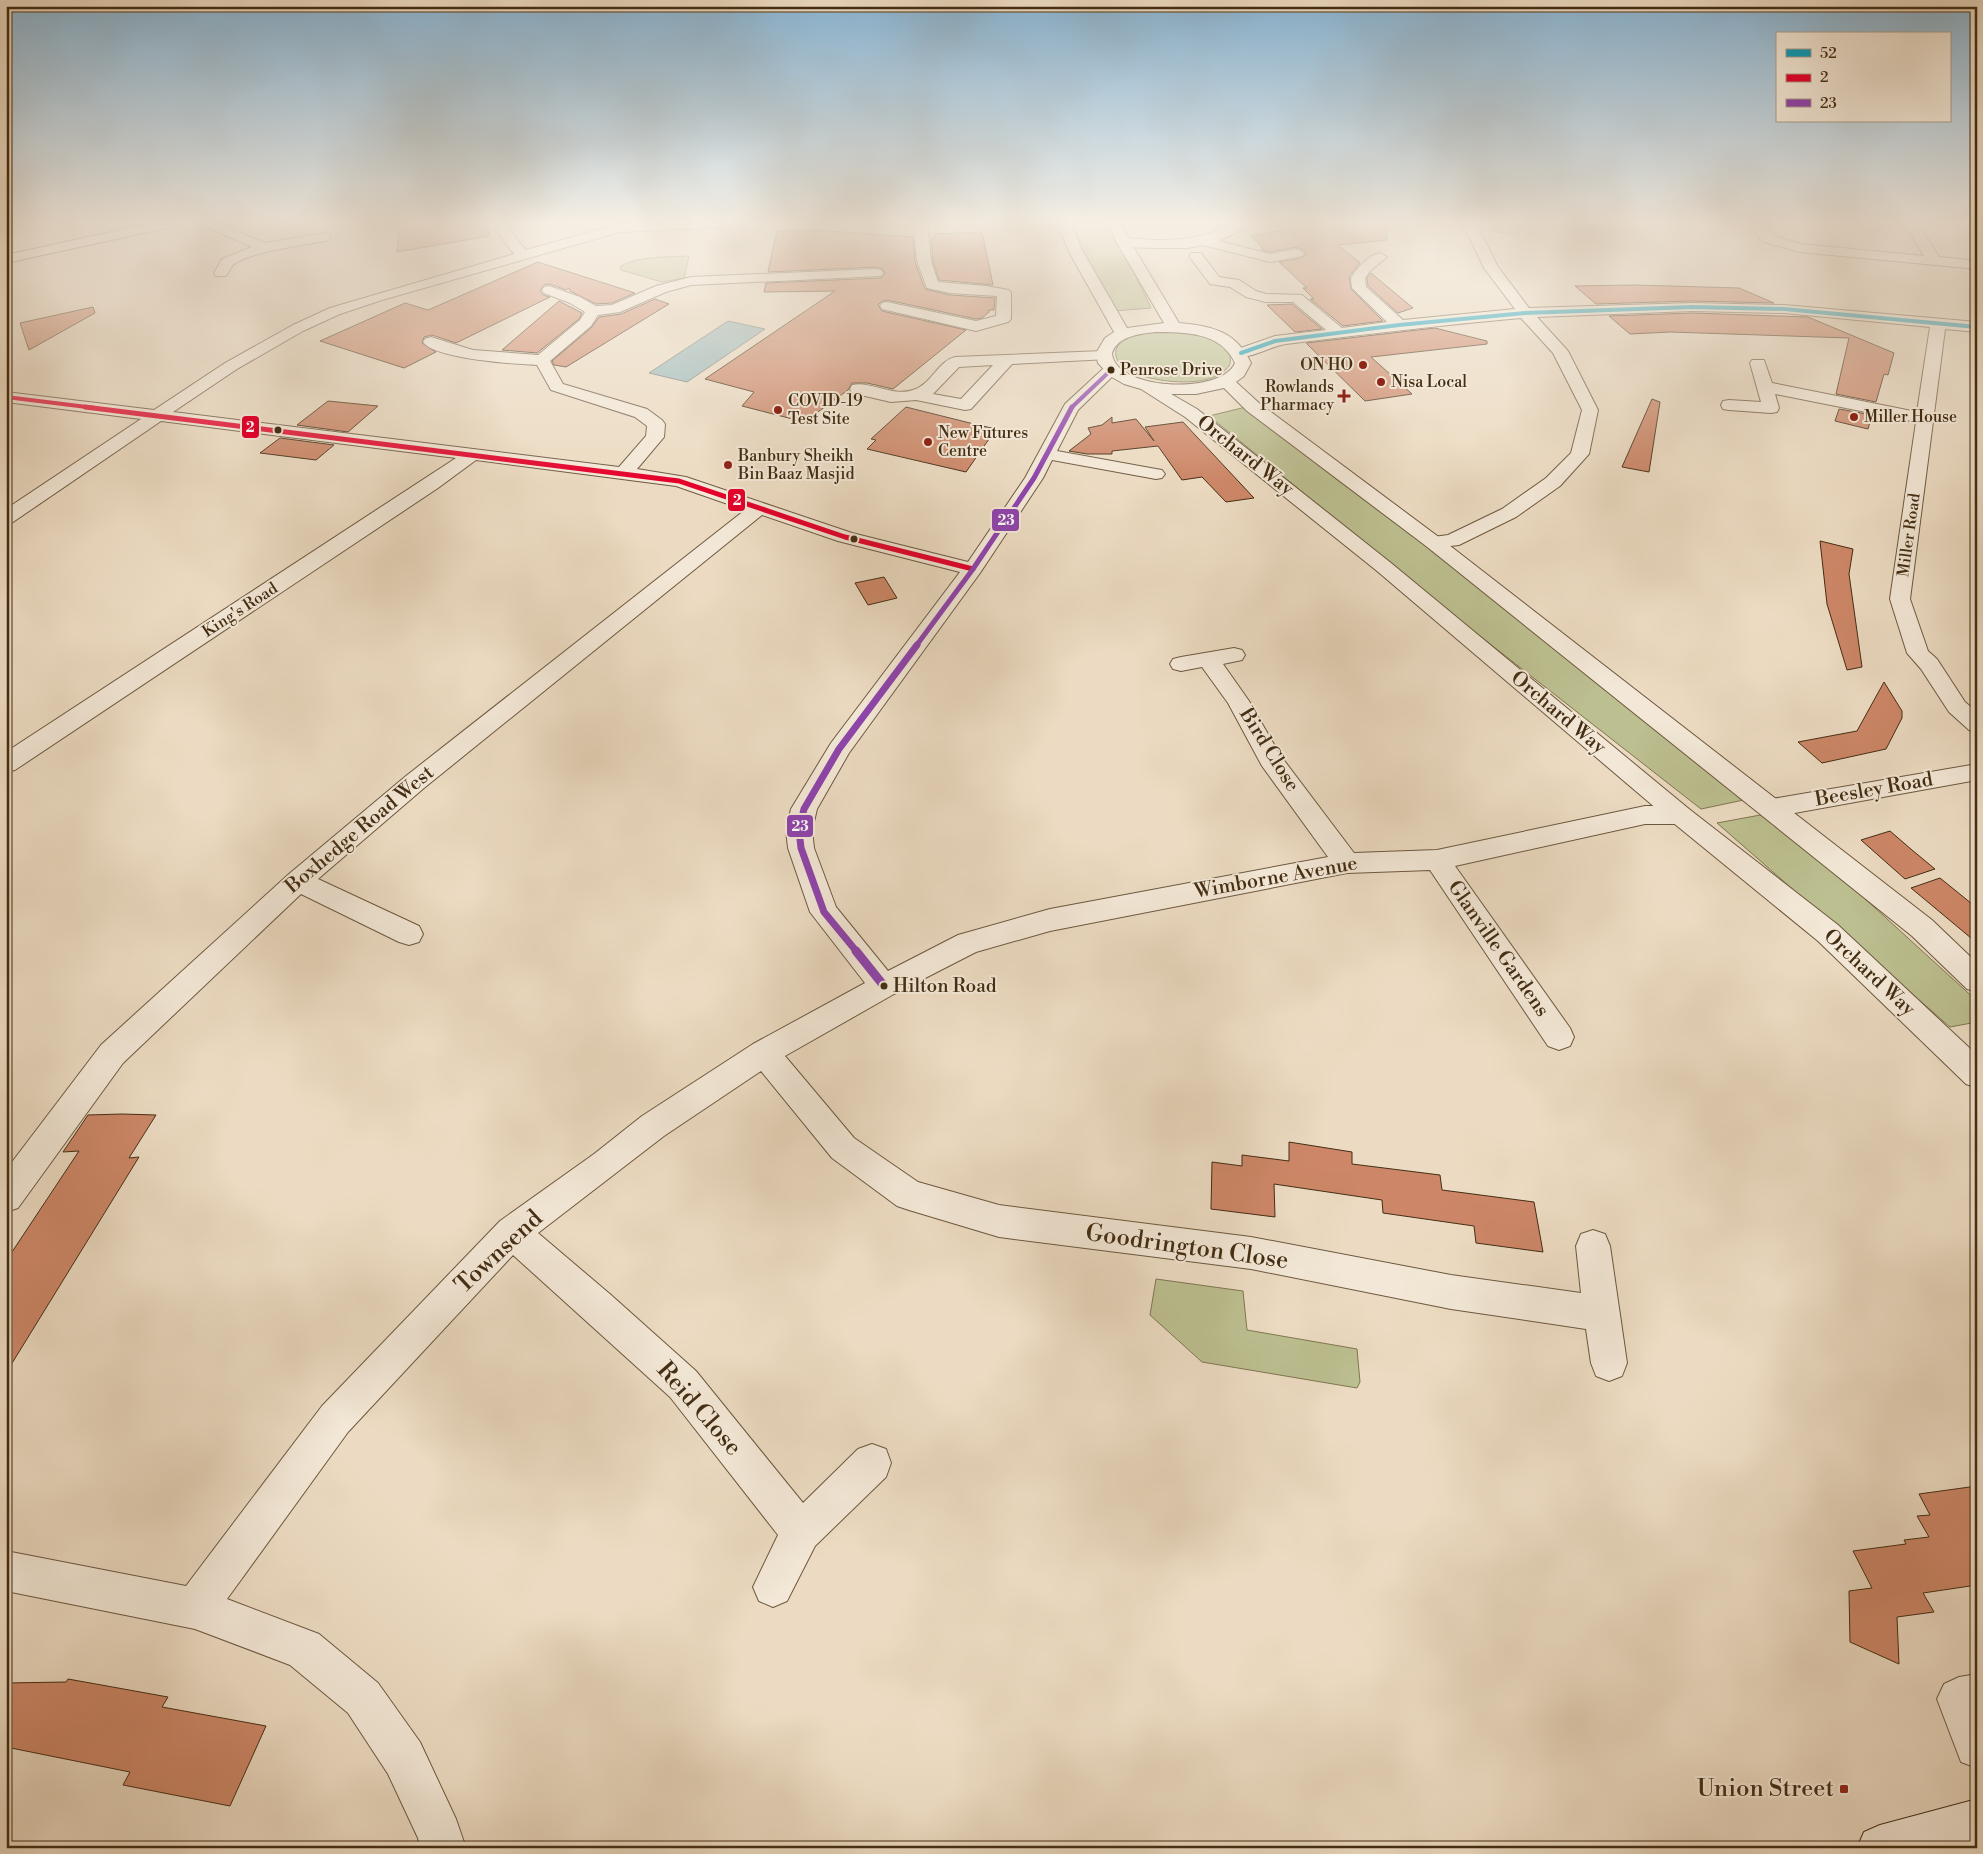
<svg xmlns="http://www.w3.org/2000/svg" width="1983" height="1854" font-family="'Libre Bodoni',serif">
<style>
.green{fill:#bcbf90;stroke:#807652}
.water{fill:#9bb9bb;stroke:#788178}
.building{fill:#cd8768;stroke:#432d13}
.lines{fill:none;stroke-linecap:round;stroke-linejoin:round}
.minor-casing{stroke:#6d583f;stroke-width:2}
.tertiary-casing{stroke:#6d583f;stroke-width:2}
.secondary-casing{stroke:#432d13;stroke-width:2}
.minor{fill:#f3e8d7;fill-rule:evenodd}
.tertiary{fill:#f3e8d7;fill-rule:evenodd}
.secondary{fill:#f3e8d7;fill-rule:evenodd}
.bus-1-casing{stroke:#f3e8d7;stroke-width:5.5}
.bus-2-far1-casing{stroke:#f3e8d7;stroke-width:5.5}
.bus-2-casing{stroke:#f3e8d7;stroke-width:8}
.bus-3-far3-casing{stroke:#f3e8d7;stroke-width:5.5}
.bus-3-far2-casing{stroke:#f3e8d7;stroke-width:8}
.bus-3-far1-casing{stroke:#f3e8d7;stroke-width:10}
.bus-3-casing{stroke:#f3e8d7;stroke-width:12}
.bus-1{stroke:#079dbb;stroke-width:4}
.bus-2-far1{stroke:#e4002b;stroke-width:4}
.bus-2{stroke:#e4002b;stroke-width:5}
.bus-3-far3{stroke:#8e44ad;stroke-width:4}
.bus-3-far2{stroke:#8e44ad;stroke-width:5}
.bus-3-far1{stroke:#8e44ad;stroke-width:7}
.bus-3{stroke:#8e44ad;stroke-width:9}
.poi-dot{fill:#8f2418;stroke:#f3e8d7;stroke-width:2}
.bus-dot{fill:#432d13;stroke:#f3e8d7;stroke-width:2}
.labels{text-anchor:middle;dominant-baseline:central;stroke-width:4;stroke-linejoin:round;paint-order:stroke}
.far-poi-label{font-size:16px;fill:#432d13;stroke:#f3e8d7;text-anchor:start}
.far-bus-label{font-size:16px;fill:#432d13;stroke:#f3e8d7;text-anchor:start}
.far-street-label{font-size:16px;fill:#432d13;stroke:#f3e8d7}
.bus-label{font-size:19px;fill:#432d13;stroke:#f3e8d7;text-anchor:start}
.street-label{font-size:20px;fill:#432d13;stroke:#f3e8d7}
.near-street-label{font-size:24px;fill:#432d13;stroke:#f3e8d7}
.near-poi-label{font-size:24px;fill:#432d13;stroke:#f3e8d7;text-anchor:end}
.line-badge{stroke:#f3e8d7;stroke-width:2}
.badge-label{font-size:14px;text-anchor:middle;font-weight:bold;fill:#fff}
</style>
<rect width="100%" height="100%" fill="#ecdbc2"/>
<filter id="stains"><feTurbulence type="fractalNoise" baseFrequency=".004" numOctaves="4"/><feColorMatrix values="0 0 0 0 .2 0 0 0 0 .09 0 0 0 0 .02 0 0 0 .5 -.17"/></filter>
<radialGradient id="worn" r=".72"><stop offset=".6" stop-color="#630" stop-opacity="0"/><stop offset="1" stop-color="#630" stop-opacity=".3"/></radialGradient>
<path class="green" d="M 1072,222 L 1110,222 L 1151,308 L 1114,311 L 1084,256 Z
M 1495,222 L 1523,222 L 1518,236 L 1493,231 Z
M 689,256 L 684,278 L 662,282 L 621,270 L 620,267 C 634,256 671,257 689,256 Z
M 1158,331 C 1178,332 1217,332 1228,352 C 1231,356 1231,362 1229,366 C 1212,391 1149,382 1127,370 C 1122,367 1117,362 1116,356 C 1112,337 1145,333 1158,331 Z
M 1246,407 L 1753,798 L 1701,809 L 1462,622 L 1209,416 Z
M 1771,813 L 1977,1001 L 1977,1022 L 1950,1027 L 1717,823 Z
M 1156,1279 L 1243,1291 L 1247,1330 L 1357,1349 L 1360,1382 L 1357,1388 L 1202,1362 L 1150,1315 Z"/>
<path class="water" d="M 728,321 L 765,329 L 687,382 L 649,373 Z"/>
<path class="building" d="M 399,222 L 488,222 L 490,236 L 397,252 Z
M 1268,222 L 1386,222 L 1387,240 L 1338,245 L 1360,263 L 1349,277 L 1351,289 L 1383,321 L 1343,326 L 1310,299 L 1314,299 L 1303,288 L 1307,288 L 1279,262 L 1302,258 L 1306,254 L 1305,251 L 1297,247 L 1270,252 L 1262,250 L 1261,246 L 1251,236 L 1283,230 Z
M 814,230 L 913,237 L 915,262 L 925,289 L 950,295 L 995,298 L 994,310 L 989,310 L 989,312 L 982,318 L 976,319 L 887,300 L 882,301 L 878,305 L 882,311 L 966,330 L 893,389 L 867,383 L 852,383 L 848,390 L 804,422 L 742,406 L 754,392 L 705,379 L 835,291 L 764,292 L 766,283 L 881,278 L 885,274 L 883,269 L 876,267 L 768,272 L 777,231 Z
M 982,232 L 993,285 L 939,280 L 933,261 L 931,238 L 935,239 L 934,234 Z
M 538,262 L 635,293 L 612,303 L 596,304 L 570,291 L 569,288 L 566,290 L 550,284 L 544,285 L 540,291 L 543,295 L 550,297 L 456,343 L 432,335 L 424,337 L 422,343 L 436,352 L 404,368 L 320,341 L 405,303 L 428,310 Z
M 1371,273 L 1413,308 L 1398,313 L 1368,286 L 1367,278 Z
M 1635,285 L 1739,288 L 1774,303 L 1692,301 L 1596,304 L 1575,286 Z
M 655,299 L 669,304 L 566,367 L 554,365 L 552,361 L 592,327 L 599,317 L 621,314 Z
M 559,301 L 582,313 L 579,319 L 537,353 L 502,350 Z
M 1292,304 L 1322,329 L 1295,332 L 1267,305 Z
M 93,307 L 95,313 L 29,350 L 20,323 Z
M 1692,313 L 1808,317 L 1894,353 L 1888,375 L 1884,374 L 1876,402 L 1836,394 L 1849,338 L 1670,332 L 1630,334 L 1609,316 Z
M 1435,328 L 1487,341 L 1487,344 L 1371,357 L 1412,394 L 1365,401 L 1306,343 Z
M 1652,399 L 1660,402 L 1649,472 L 1622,467 Z
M 328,401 L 378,406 L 348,432 L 297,425 Z
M 906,407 L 974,424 L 996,429 L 966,472 L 867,449 L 876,440 L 871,439 Z
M 1839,409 L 1872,415 L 1868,429 L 1835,421 Z
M 1112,417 L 1112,423 L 1136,419 L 1154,441 L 1145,427 L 1183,422 L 1254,498 L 1226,502 L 1202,477 L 1182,480 L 1158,446 L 1112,451 L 1112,454 L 1087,454 L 1069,451 L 1091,434 L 1088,428 L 1102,425 Z
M 280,438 L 334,445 L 316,460 L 260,453 Z
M 1820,541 L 1853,549 L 1849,574 L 1862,667 L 1847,670 L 1827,604 Z
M 884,577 L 897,598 L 868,605 L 855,583 Z
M 1884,682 L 1902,711 L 1902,718 L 1886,749 L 1822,763 L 1798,742 L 1857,731 Z
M 1890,831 L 1912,850 L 1935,869 L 1905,879 L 1861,840 Z
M 1940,878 L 1977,908 L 1977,943 L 1911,888 Z
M 122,1114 L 156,1115 L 129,1158 L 139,1157 L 6,1373 L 6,1261 L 79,1151 L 63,1152 L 88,1115 Z
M 1289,1142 L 1352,1152 L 1352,1164 L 1440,1175 L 1442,1190 L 1534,1202 L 1543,1252 L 1476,1243 L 1474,1226 L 1383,1213 L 1382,1200 L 1274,1184 L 1275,1217 L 1211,1209 L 1212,1162 L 1242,1166 L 1242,1155 L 1289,1161 Z
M 1977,1486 L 1977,1585 L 1923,1593 L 1934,1612 L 1897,1617 L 1899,1664 L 1850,1642 L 1849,1591 L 1872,1588 L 1853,1551 L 1906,1544 L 1904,1540 L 1929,1537 L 1917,1516 L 1930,1515 L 1919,1494 Z
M 68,1679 L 168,1697 L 162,1707 L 266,1726 L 230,1806 L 123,1785 L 130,1772 L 6,1747 L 6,1683 L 66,1682 Z"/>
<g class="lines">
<defs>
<path id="minor" d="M 195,222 L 214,222 L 265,243 L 324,233 L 331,237 L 329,240 C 308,245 244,252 232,266 C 230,269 228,273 226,276 L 216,276 L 214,273 L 222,259 L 252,247 Z
M 490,222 L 503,222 L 526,250 L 619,224 L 751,222 L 745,226 L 620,232 L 382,300 L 340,314 L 303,331 L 237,369 L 173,412 L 619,467 L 646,436 L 647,426 L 635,417 L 551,390 L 537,365 C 515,364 435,359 423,342 L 425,339 L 431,337 L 473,350 L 538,355 L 580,320 L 585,312 L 570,303 L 544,293 L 542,290 L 544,287 L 549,286 L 580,297 L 596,306 L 612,305 L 656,286 L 691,277 L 876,269 L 881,270 L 883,273 L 881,276 L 691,285 L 666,292 L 620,312 L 598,315 L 591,326 L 550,361 L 563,384 L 647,409 L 662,420 L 665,424 L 664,437 L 637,469 L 686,477 L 852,533 L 968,562 L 1025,478 L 1065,404 L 1105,367 L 1117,367 L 1119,370 L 1078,410 L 1057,451 L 1156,469 L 1162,470 L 1165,474 L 1162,478 L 1156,479 L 1052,460 L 1043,478 L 980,573 L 849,753 L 817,809 L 812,830 L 814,848 L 836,907 L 888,971 L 958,935 L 1050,909 L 1328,857 L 1262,766 L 1228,703 L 1202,667 L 1181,671 L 1173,669 L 1170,664 L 1173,659 L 1181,657 L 1234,648 L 1242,650 L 1245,655 L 1242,660 L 1223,664 L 1249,701 L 1280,755 L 1354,853 L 1437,850 L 1645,806 L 1680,806 L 1689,809 L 1693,815 L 1689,821 L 1680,824 L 1645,824 L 1455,866 L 1570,1028 L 1574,1037 L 1570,1046 L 1559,1050 L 1548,1046 L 1430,870 L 1347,873 L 1050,931 L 976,952 L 894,994 L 785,1056 L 854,1138 L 918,1182 L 999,1205 L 1251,1237 L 1451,1275 L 1581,1293 L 1576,1246 L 1581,1234 L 1593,1230 L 1605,1234 L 1610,1246 L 1627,1363 L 1622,1376 L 1609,1381 L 1596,1376 L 1591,1363 L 1586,1329 L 1451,1309 L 1251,1269 L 999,1237 L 909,1210 L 897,1206 L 832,1158 L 761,1071 L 664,1136 L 538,1233 L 611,1295 L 696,1371 L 803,1503 L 858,1449 L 872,1444 L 886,1449 L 891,1463 L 886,1477 L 815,1546 L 787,1601 L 773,1607 L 759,1601 L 753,1587 L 778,1535 L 670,1397 L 513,1255 L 348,1432 L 227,1599 L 319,1634 L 378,1683 L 420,1742 L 456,1819 L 466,1848 L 420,1848 L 418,1838 L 388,1774 L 348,1713 L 290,1665 L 195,1629 L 6,1591 L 6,1551 L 186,1586 L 322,1406 L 500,1221 L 594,1154 L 642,1116 L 753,1044 L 865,983 L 810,912 L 788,848 L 786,830 L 791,809 L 831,743 L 960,572 L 838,541 L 762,515 L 424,788 L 318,879 L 419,926 L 423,934 L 419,942 L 409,945 L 399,942 L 301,894 L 123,1063 L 18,1208 L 6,1212 L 6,1170 L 101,1045 L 289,874 L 406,776 L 745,510 L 676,486 L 476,460 L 438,488 L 15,770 L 6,772 L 6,752 L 456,458 L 161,421 L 13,522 L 6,524 L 6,509 L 141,419 L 6,402 L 6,392 L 154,410 L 225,363 L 293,325 L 330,308 L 514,254 Z
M 913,222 L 927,222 L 931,261 L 938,282 L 986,286 L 1009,290 L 1011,293 L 1011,319 L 1008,322 L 976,331 L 882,309 L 880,306 L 882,303 L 887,302 L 976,321 L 996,316 L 997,296 L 950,293 L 927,288 L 917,261 Z
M 1239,222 L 1257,222 L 1219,241 L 1270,254 L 1297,249 L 1304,253 L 1302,256 L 1270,262 L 1203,245 L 1187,248 L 1155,248 L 1124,247 L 1117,243 C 1124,235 1145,240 1155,240 C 1186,241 1211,235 1239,222 Z
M 1457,222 L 1472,222 L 1478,227 L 1498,267 L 1529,308 L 1692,303 L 1784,305 L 1977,322 L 1977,332 L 1945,329 L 1910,599 L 1928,651 L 1937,659 L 1965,702 L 1977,712 L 1977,733 L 1969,730 L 1949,712 L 1921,669 L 1907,653 L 1890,599 L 1916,422 L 1775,394 L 1779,408 L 1777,412 L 1771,413 L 1729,410 L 1723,409 L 1721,405 L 1723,401 L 1729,400 L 1761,402 L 1750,363 L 1752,360 L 1764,360 L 1772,383 L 1917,412 L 1930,327 L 1784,313 L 1692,311 L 1537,317 L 1568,351 L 1598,410 L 1589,454 L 1560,486 L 1516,517 L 1459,545 L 1433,548 L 1426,546 L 1423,542 L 1426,538 L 1448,535 L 1502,509 L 1546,478 L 1571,453 L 1582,410 L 1553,353 L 1521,318 C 1443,325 1365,334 1286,344 C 1270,346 1251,360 1235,356 L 1233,353 L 1235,350 L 1275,336 L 1326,330 L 1293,302 L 1266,302 L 1246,297 L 1230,287 L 1210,284 L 1189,256 L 1191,253 L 1201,253 L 1219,277 L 1239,280 L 1256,291 L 1266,294 L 1302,295 L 1342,328 L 1387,322 L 1352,288 L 1351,278 C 1358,267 1367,256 1380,253 L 1387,257 L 1370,271 L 1365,278 L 1366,287 L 1403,320 L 1515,309 L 1484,268 L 1467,232 Z
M 1752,222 L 1765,222 L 1774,236 L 1801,244 L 1924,256 L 1904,222 L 1917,222 L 1939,257 L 1977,261 L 1977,269 L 1800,252 L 1764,242 L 1758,236 Z
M 1103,351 L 1109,353 L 1111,356 L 1109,359 L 1012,364 L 971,409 L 965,410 L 916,400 L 891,402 L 852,393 L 850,389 L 852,385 C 871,381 892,397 913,390 C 931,385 938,361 955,357 ZM 993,365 L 961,399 L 933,394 L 959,367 Z
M 1977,764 L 1977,780 L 1772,817 L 1763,814 L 1759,808 L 1763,802 L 1772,799 Z
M 1977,1674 L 1977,1768 L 1961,1762 L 1937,1699 L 1944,1684 L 1959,1677 Z"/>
<path id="tertiary" d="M 1057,222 L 1070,222 L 1082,250 L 1127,328 L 1164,323 L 1117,243 L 1108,222 L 1121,222 L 1131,243 L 1179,323 C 1212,326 1236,331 1251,363 L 1244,376 L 1236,382 L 1259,403 L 1440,538 L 1932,920 L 1977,963 L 1977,992 L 1967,989 L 1912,936 L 1426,546 L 1247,411 L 1224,388 L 1196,394 L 1171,394 L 1197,409 L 1391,563 L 1689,809 L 1838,925 L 1977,1055 L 1977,1088 L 1966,1084 L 1818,941 L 1671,821 L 1377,571 L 1185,417 L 1141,389 L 1124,384 L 1110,376 L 1098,363 L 1096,353 L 1105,338 L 1114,332 L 1068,250 ZM 1155,332 C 1185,332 1221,332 1235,363 C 1221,396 1114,390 1112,353 C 1118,336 1139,334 1155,332 Z"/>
<path id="secondary" d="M 156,222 L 182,222 L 176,226 L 6,263 L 6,255 Z
M 1977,1799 L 1977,1845 L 1966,1848 L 1857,1848 L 1864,1832 L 1880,1825 Z"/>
</defs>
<use href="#minor" class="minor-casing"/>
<use href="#tertiary" class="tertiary-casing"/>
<use href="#secondary" class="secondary-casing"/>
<use href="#minor" class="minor"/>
<use href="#tertiary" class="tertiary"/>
<use href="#secondary" class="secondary"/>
<defs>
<path id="bus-1" d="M 1241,353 L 1275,341 L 1399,325 L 1525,313 L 1692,307 L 1784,309 L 1977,327"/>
<path id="bus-2-far1" d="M 6,397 L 95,408"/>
<path id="bus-2" d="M 85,407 L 679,481 L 845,537 L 973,569"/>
<path id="bus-3-far3" d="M 1071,408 L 1111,370"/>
<path id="bus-3-far2" d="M 916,646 L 973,569 L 1034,478 L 1072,407"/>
<path id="bus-3-far1" d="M 857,952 L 824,912 L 801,848 L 799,830 L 804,809 L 839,749 L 917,645"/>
<path id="bus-3" d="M 856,951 L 884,986"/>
</defs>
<use href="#bus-1" class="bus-1-casing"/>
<use href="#bus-2-far1" class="bus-2-far1-casing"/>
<use href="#bus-2" class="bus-2-casing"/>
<use href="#bus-3-far3" class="bus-3-far3-casing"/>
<use href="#bus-3-far2" class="bus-3-far2-casing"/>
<use href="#bus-3-far1" class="bus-3-far1-casing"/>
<use href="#bus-3" class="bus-3-casing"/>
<use href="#bus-1" class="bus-1"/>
<use href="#bus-2-far1" class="bus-2-far1"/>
<use href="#bus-2" class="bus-2"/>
<use href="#bus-3-far3" class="bus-3-far3"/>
<use href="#bus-3-far2" class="bus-3-far2"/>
<use href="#bus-3-far1" class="bus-3-far1"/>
<use href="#bus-3" class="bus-3"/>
</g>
<linearGradient id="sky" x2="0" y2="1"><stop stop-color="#89b6d6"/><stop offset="0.46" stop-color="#f6efe4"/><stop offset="1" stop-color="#f6efe4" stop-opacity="0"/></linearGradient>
<rect width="1983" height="482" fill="url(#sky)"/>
<g class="poi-dot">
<circle cx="1363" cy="365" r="5"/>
<circle cx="1381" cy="382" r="5"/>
<path d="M1341.5 388.5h5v5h5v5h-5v5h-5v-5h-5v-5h5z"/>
<circle cx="778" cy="410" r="5"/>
<circle cx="1854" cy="417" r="5"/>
<circle cx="928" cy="442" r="5"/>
<circle cx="728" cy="465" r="5"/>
<rect x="1839" y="1784" width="10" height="10" rx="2.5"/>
</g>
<g class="bus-dot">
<circle cx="1111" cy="370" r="4.5"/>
<circle cx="278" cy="430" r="4.5"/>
<circle cx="854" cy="539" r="4.5"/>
<circle cx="884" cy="986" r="4.5"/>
</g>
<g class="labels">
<g class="far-poi-label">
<text x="1353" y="365" text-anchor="end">ON HO</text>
<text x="1391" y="382">Nisa Local</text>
<text x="1334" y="387" text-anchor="end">Rowlands<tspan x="1334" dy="18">Pharmacy</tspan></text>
<text x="788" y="401">COVID-19<tspan x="788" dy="18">Test Site</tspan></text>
<text x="1864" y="417">Miller House</text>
<text x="938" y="433">New Futures<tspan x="938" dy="18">Centre</tspan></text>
<text x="738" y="456">Banbury Sheikh<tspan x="738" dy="18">Bin Baaz Masjid</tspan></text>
</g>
<g class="far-bus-label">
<text x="1120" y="370">Penrose Drive</text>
</g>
<g class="far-street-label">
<text transform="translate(1909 535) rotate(-82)">Miller Road</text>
<text transform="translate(240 610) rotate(-33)">King's Road</text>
</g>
<g class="bus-label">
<text x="893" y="986">Hilton Road</text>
</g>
<g class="street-label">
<text transform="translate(1245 456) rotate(38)">Orchard Way</text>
<text transform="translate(1558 713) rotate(40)">Orchard Way</text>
<text transform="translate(1269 750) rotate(58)">Bird Close</text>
<text transform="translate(1874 790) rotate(-10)">Beesley Road</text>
<text transform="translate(360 830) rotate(-40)">Boxhedge Road West</text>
<text transform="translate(1276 878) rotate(-10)">Wimborne Avenue</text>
<text transform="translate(1498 949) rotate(55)">Glanville Gardens</text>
<text transform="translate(1869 973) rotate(43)">Orchard Way</text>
</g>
<g class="near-street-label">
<text transform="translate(1187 1247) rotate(8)">Goodrington Close</text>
<text transform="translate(499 1252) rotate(-43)">Townsend</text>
<text transform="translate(699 1409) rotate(49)">Reid Close</text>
</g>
<g class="near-poi-label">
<text x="1834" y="1789">Union Street</text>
</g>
</g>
<g class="line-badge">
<rect x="241" y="415" width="19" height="24" rx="5" fill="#e4002b"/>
<rect x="727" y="488" width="19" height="24" rx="5" fill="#e4002b"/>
<rect x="991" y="508" width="29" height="24" rx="5" fill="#8e44ad"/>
<rect x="786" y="814" width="28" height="24" rx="5" fill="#8e44ad"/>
</g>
<g class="badge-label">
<text x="250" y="432">2</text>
<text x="737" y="505">2</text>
<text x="1006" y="525">23</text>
<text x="800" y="831">23</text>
</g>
<rect width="1983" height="1854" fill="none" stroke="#ecdbc2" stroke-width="25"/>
<rect x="8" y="8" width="1968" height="1839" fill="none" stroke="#432d13" stroke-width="2.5"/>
<rect x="12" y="12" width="1958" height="1829" fill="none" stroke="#432d13"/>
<rect x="1776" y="32" width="175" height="90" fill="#f3e8d7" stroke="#ad9d89"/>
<rect x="1786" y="49" width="25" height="8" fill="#079dbb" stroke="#ad9d89"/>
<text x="1820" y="58" font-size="15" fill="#432d13">52</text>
<rect x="1786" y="74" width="25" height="8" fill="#e4002b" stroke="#ad9d89"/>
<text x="1820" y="82" font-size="15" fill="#432d13">2</text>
<rect x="1786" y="99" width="25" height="8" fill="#8e44ad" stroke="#ad9d89"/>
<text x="1820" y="108" font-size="15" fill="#432d13">23</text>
<rect width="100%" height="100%" filter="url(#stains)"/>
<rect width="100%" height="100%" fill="url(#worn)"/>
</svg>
